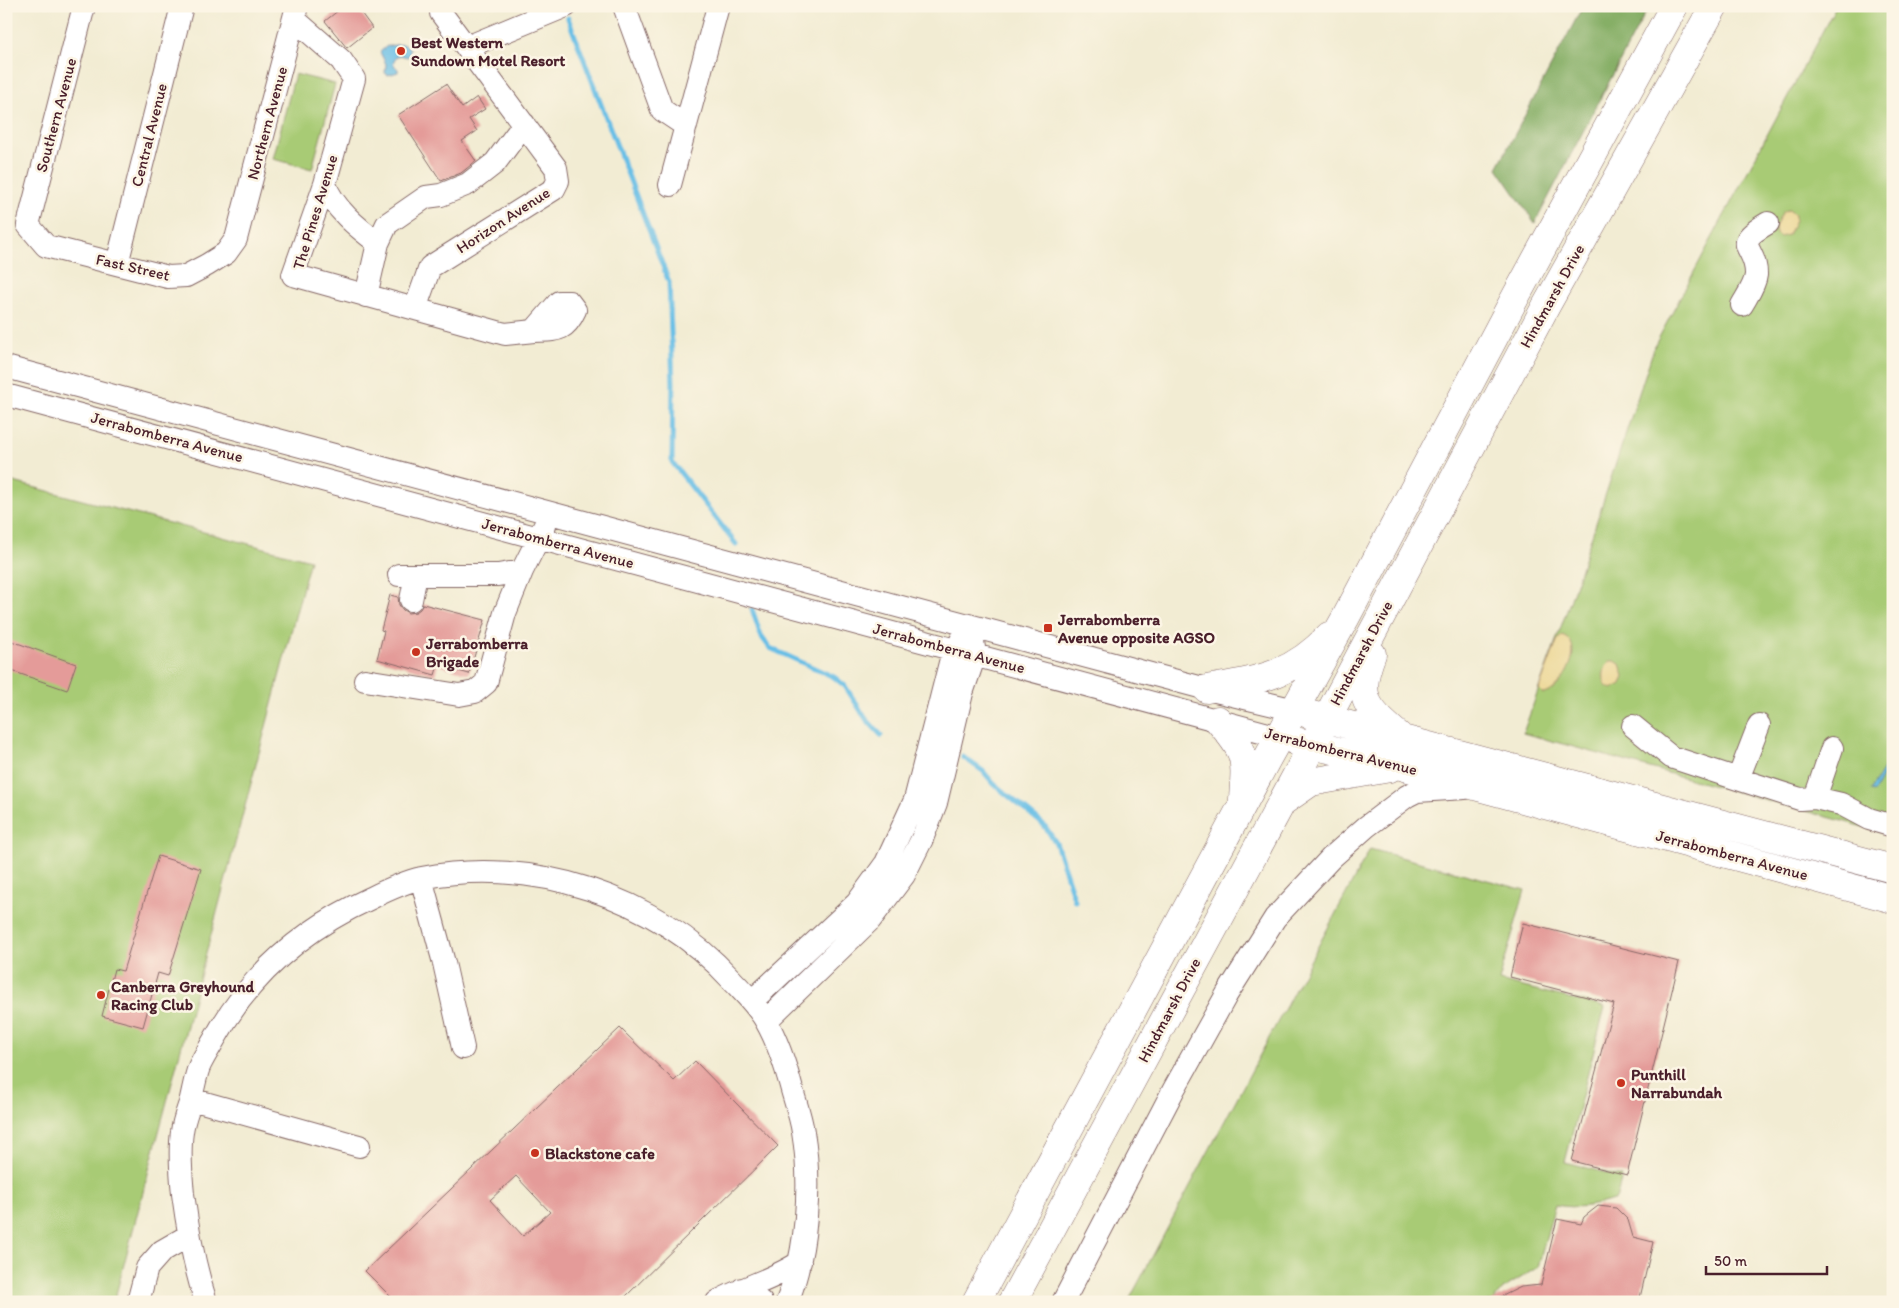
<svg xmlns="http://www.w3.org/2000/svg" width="1899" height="1308" font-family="Itim,sans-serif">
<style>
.green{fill:#a8cb74;stroke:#797550}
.forest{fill:#86af66;stroke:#686748}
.sand{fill:#eeda9e;stroke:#9c7c64}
.water{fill:#69bfe6;stroke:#5a6f88}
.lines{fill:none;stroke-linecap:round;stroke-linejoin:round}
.stream{stroke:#69bfe6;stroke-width:5}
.building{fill:#e49b99;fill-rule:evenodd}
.minor-casing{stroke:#856766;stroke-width:24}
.major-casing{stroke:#856766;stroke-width:29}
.minor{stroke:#fff;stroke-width:22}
.major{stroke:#fff;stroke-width:28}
.poi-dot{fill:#c8321e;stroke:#fcf5e5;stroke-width:2}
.labels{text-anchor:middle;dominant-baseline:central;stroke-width:5;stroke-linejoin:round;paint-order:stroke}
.poi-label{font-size:16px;font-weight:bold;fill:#4a1f2b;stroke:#fcf5e5;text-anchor:start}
.street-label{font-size:16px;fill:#4a1f2b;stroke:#fcf5e5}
</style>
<rect width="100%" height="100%" fill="#fcf5e5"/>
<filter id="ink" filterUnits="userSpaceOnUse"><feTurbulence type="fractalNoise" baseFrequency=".02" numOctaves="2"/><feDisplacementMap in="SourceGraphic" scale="10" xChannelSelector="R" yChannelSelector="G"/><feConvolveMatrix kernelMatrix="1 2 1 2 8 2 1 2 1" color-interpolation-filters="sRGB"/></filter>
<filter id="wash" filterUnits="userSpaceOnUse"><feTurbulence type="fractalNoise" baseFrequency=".0096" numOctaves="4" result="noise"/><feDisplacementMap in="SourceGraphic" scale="20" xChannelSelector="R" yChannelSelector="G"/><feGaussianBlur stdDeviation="1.12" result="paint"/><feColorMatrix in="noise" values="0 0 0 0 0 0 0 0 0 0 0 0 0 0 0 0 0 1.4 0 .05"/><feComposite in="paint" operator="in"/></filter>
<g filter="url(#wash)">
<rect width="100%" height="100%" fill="#f2ecd3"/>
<path class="green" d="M 1836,6 L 1893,6 L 1893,835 L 1523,733 L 1571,599 L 1655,345 Z
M 295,74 L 335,84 L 312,169 L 273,159 Z
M 6,480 L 310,560 L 114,1302 L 6,1302 Z
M 1370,849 L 1525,890 L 1499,981 L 1605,1007 L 1565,1162 L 1622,1177 L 1616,1199 C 1596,1206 1576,1209 1555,1205 L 1538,1267 L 1503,1289 L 1492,1302 L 1128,1302 Z"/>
<path class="forest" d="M 1583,6 L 1649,6 L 1535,223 L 1497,168 Z"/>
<path class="sand" d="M 1789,210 L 1795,215 L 1795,220 L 1788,235 L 1780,237 L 1776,234 L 1775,227 L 1783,211 Z
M 1562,635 C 1589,645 1559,694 1543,694 L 1539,690 L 1540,686 L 1557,641 Z
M 1610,661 L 1615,661 L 1620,664 L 1624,676 L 1621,684 L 1612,689 L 1606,686 C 1602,677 1603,668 1610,661 Z"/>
<path class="water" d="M 403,44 L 410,48 L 410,55 L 407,57 L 400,55 L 396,57 L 393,64 L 398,69 L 398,72 L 388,75 L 385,73 L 386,64 L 380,52 L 387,46 Z
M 1893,752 L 1893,757 L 1874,792 L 1870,791 Z"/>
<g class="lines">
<path class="stream" d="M 568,18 L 669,282 L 673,383 L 672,462 L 736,544
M 752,609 L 761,636 L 770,648 L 834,677 L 845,686 L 866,719 L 881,735
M 963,757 L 983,771 L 994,784 L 1044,825 L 1056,843 L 1075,901"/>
</g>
<g id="blocks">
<path class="building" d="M 344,6 L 356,6 L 372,28 L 347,48 L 325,21 Z
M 446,84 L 462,108 L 477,97 L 485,109 L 469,119 L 477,131 L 462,141 L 476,161 L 461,173 L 441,181 L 398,115 Z
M 390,595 L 398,597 L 399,605 L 403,610 L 408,613 L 416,612 L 420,609 L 423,604 L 485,620 L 469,674 L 438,665 L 435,675 L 377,659 L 384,631 L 381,630 Z
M 6,639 L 76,664 L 67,690 L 6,669 Z
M 158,856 L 201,869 L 168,976 L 158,973 L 143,1027 L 102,1016 L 114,969 L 123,971 Z
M 1523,923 L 1679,962 L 1627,1175 L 1572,1161 L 1614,1004 L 1510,977 Z
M 620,1028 L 674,1081 L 695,1061 L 778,1146 L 620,1302 L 396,1302 L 365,1271 ZM 516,1176 L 550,1212 L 523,1236 L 490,1200 Z
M 1598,1206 L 1616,1208 L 1628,1220 L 1633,1237 L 1653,1242 L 1639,1302 L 1490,1302 L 1521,1287 L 1541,1285 L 1557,1219 L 1581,1224 L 1584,1217 Z"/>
</g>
</g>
<g filter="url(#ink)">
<use href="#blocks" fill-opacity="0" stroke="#856766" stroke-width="1"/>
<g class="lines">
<defs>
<path id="minor" d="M 84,6 L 28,225 L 46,246 L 168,277 L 186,276 L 207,265 L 226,253 L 236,239 L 297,6
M 624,6 L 662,110 L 686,126
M 294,19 L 341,60 L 354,79 L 325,184 L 293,275 L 505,334 L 534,331 L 559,302 L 569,302 L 575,310 C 565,332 557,330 534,331
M 467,47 L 566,6
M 325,184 C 333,208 358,228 378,243
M 670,185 L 718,6
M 117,264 L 182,6
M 366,296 L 378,243 L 387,224 L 426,197 L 441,195 L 468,184 L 495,163 L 524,124
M 1742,305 C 1747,296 1755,285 1756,275 C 1757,245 1728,246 1768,223
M 415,309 L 430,267 L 554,189 L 558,181 L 556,168 L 441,13 L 442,6
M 6,367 L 1203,688 L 1295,710
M 6,395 L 1279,737
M 399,575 L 498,575 L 522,571
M 411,600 L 416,575
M 365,680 L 459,695 L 475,692 L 486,683 L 505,613 L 522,571 L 545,525
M 1759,725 L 1738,779 L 1800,799 L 1815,798 L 1841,804 L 1869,819 L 1893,826
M 1633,726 L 1671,757 L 1738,779
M 1815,798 L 1832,748
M 421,878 L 444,963 L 463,1048
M 752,1001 L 857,903 L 886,863 L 915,800 L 951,659 L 963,637
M 766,1021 L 870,920 L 904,875 L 922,839 L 936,803 L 962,693 L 975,655 L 973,641
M 191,1099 L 359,1146
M 742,1289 L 761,1302
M 138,1302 L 147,1268 L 162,1251 L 188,1236
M 206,1302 C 194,1266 188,1231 183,1194 C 181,1174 179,1152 182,1132 C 183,1122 187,1112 190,1103 C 193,1091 195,1078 199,1067 C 203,1058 209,1049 214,1040 C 250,974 303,929 371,898 C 387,890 404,882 422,878 C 532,856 655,896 731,979 C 743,992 757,1005 766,1021 C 778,1042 786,1067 792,1090 C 796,1104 801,1118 803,1132 C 812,1184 807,1253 787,1302
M 717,1302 C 743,1287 775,1279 800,1262
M 1063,1302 L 1174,1089 L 1227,994 L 1275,918 L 1331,858 L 1366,827 L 1407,796 L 1417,791 L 1465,788"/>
<path id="major" d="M 1372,654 C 1355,697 1366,708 1399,736
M 1207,689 C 1258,680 1292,676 1329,636
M 1308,714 L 1893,869
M 1218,720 C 1247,754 1246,756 1243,799
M 1295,741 L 1401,766 L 1893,899
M 1285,800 L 1311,782 L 1390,768
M 976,1302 L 1267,759 L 1346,617 L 1516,296 L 1674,6
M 1012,1302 L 1302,765 L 1546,306 L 1714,6"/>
</defs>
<use href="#minor" class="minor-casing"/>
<use href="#major" class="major-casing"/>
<use href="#minor" class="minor"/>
<use href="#major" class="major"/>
</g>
</g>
<g class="poi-dot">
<circle cx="401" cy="51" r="5"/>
<rect x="1043" y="623" width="10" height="10" rx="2.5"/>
<circle cx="416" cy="652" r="5"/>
<circle cx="101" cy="995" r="5"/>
<circle cx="1621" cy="1083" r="5"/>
<circle cx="535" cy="1153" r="5"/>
</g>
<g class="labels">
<g class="poi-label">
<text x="411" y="42">Best Western<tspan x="411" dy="18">Sundown Motel Resort</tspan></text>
<text x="1058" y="619">Jerrabomberra<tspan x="1058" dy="18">Avenue opposite AGSO</tspan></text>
<text x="426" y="643">Jerrabomberra<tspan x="426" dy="18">Brigade</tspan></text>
<text x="111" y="986">Canberra Greyhound<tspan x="111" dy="18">Racing Club</tspan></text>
<text x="1631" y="1074">Punthill<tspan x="1631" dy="18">Narrabundah</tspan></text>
<text x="545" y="1153">Blackstone cafe</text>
</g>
<g class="street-label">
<text transform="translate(56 115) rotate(-75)">Southern Avenue</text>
<text transform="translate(267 123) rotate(-75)">Northern Avenue</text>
<text transform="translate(149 135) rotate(-76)">Central Avenue</text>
<text transform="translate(315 212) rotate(-73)">The Pines Avenue</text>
<text transform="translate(503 220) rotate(-33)">Horizon Avenue</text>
<text transform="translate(133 267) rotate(13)">Fast Street</text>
<text transform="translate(1552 296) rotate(-61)">Hindmarsh Drive</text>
<text transform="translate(167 437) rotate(15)">Jerrabomberra Avenue</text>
<text transform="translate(558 543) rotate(15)">Jerrabomberra Avenue</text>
<text transform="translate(949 648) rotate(15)">Jerrabomberra Avenue</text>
<text transform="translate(1361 653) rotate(-62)">Hindmarsh Drive</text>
<text transform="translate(1341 751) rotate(14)">Jerrabomberra Avenue</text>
<text transform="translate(1732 855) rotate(15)">Jerrabomberra Avenue</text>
<text transform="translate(1169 1010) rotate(-62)">Hindmarsh Drive</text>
</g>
</g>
<rect width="1899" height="1308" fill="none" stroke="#fcf5e5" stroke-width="25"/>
<path d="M1706 1266v8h121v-8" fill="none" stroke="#4a1f2b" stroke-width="2.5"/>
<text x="1714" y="1266" font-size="15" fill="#4a1f2b" stroke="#fcf5e5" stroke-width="4" paint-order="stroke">50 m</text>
</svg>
